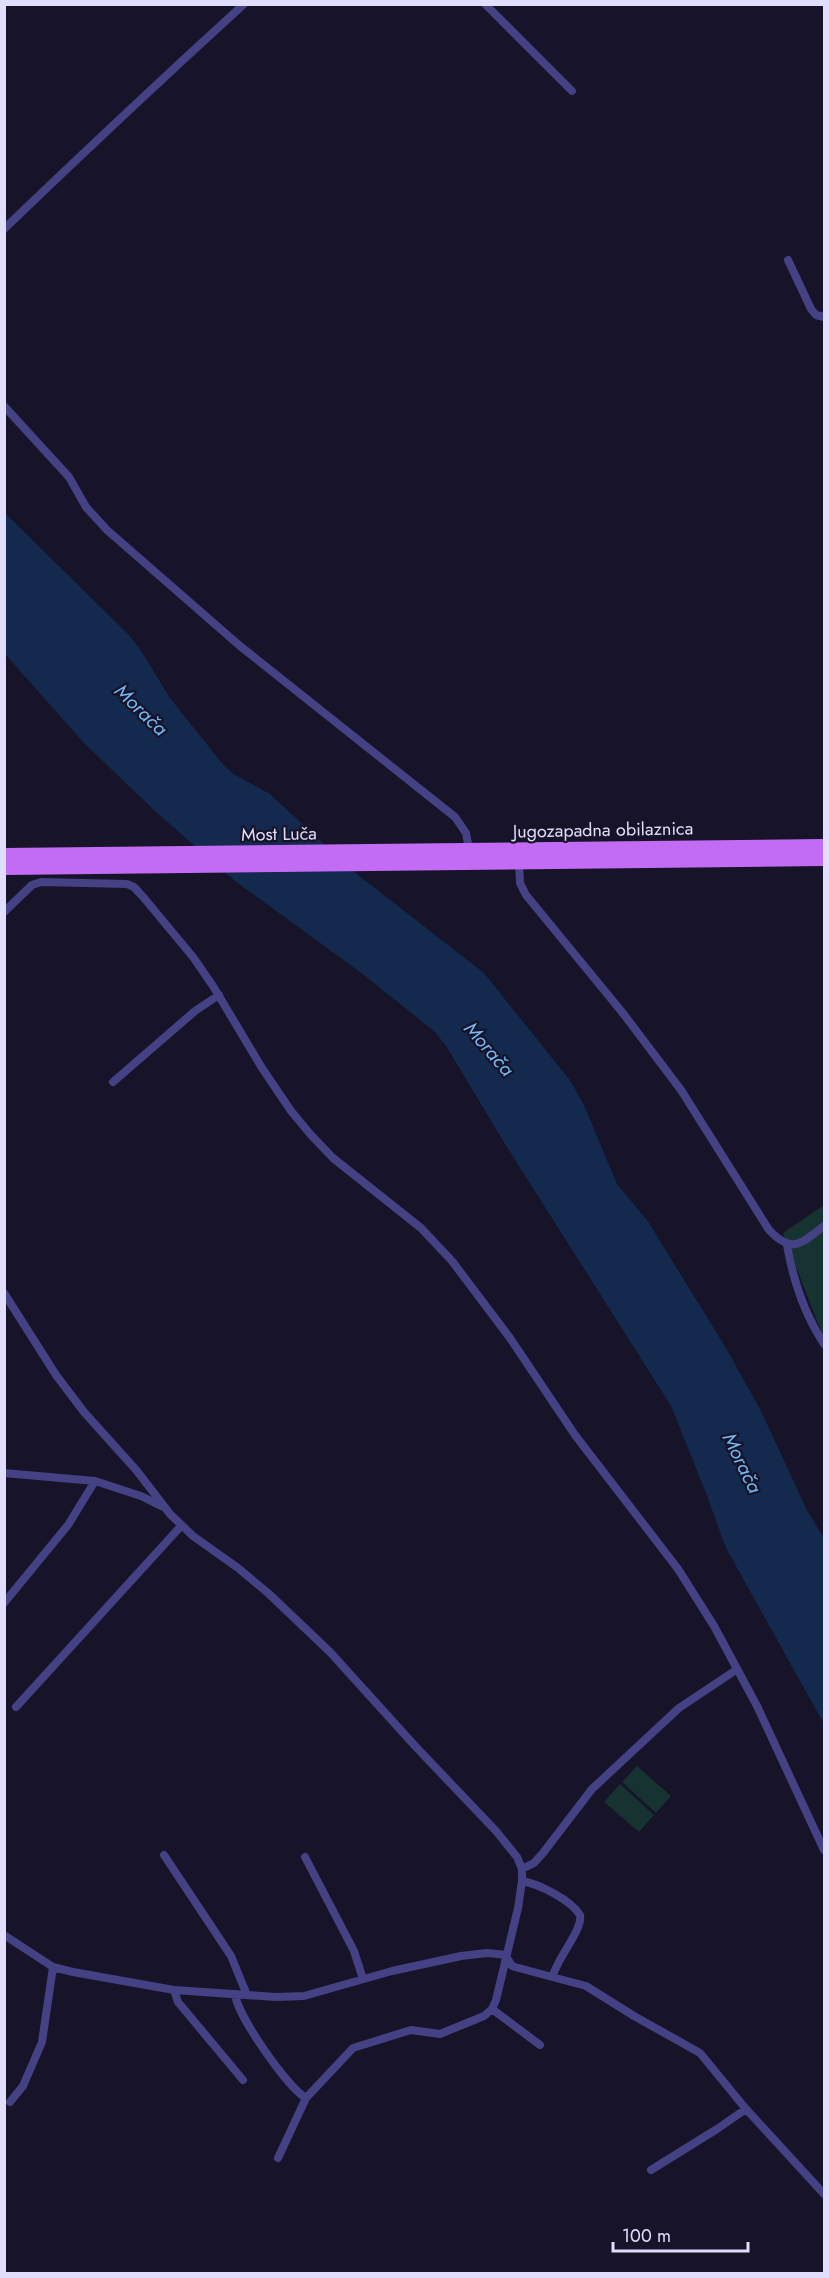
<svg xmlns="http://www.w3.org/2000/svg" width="829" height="2278" font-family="Jost,sans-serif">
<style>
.pitch{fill:#163332}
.water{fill:#13294d}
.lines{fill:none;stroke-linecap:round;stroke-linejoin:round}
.minor{stroke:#444185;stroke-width:8}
.primary{stroke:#c26cf5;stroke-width:14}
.labels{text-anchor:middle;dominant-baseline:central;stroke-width:4.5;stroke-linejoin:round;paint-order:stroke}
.street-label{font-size:18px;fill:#e1ddfd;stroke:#171329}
.water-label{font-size:20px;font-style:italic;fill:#72b9f6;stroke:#171329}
</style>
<rect width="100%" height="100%" fill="#171329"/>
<path class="pitch" d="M 824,1205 L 824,1339 L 783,1233 Z
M 637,1766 L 671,1796 L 656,1813 L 622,1782 Z
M 620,1784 L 654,1815 L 639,1832 L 604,1802 Z"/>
<path class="water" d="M 4,512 L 129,635 L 142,652 L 170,698 L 221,762 L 232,773 L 270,794 L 353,871 L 484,973 L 569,1079 L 584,1105 L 617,1184 L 647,1220 L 726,1348 L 761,1411 L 807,1510 L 824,1539 L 824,1724 L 726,1548 L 706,1493 L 671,1406 L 505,1144 L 446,1046 L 435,1032 L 360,972 L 235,881 L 156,812 L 84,743 L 5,654 Z"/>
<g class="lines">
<path class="minor" d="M 485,4 L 572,91
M 4,229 C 83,153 163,78 244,4
M 788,260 L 811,309 L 816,315 L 824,317
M 4,406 L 69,477 L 86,507 L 107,530 L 240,646 L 455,817 L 466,833 L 469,849
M 519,862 L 520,883 L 526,895 L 622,1012 L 681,1090 L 769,1230 C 793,1255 801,1243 824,1226
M 4,912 L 32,885 L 41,882 L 127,884 L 134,887 L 144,898 L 193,957 L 213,986 L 262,1068 L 291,1111 L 311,1135 L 333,1158 L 421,1228 L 452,1261 L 510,1338 L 575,1435 L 678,1569 L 714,1626 L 757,1706 L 824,1850
M 113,1082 L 195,1011 L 219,995
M 787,1245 C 793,1280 805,1315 824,1344
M 4,1293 L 56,1375 L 84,1412 L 137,1471 L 170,1514 L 193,1536 L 238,1568 L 268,1593 L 330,1652 L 416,1747 L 496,1831 L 517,1857 L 522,1869 L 522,1881 L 518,1908 L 496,2000 L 492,2009 L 484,2016 L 440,2034 L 411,2030 L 353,2048 L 306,2098 L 278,2158
M 4,1473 L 95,1481 L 141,1496 L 161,1506
M 4,1603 L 68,1525 L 95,1481
M 16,1707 L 181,1526
M 164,1855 L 231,1956 L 247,1995
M 305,1857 L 354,1951 L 363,1979
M 522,1869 L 534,1863 L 543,1853 L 592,1789 L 679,1708 L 736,1670
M 522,1881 C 539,1884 571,1900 580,1915 C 583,1930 557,1958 553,1976
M 4,1935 L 53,1967 L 73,1972 L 174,1990 L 276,1997 L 304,1996 L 392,1971 L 461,1956 L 487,1953 L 506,1955
M 506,1956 L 512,1966 L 515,1967 L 586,1986 L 634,2016 L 700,2053 L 746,2109 L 824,2194
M 174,1990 L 178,2002 L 243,2080
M 235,1994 C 237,2015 287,2087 306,2098
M 492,2009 L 540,2045
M 10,2102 L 23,2086 L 42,2042 L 53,1967
M 651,2170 L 717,2129 L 746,2109"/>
<path class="primary" d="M 4,855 L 824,846
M 4,868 L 824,859"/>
</g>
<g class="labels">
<g class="street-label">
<text transform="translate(603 830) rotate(-1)">Jugozapadna obilaznica</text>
<text transform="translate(279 834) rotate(-1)">Most Luča</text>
</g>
<g class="water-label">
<text transform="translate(141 710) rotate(44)">Morača</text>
<text transform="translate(489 1049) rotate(49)">Morača</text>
<text transform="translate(742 1463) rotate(64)">Morača</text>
</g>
</g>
<rect width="829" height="2278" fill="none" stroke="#e1ddfd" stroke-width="12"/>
<path d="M613 2242v9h135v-9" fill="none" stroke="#e1ddfd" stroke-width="3"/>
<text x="622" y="2242" font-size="18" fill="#e1ddfd" stroke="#171329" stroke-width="4.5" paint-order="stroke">100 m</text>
</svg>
